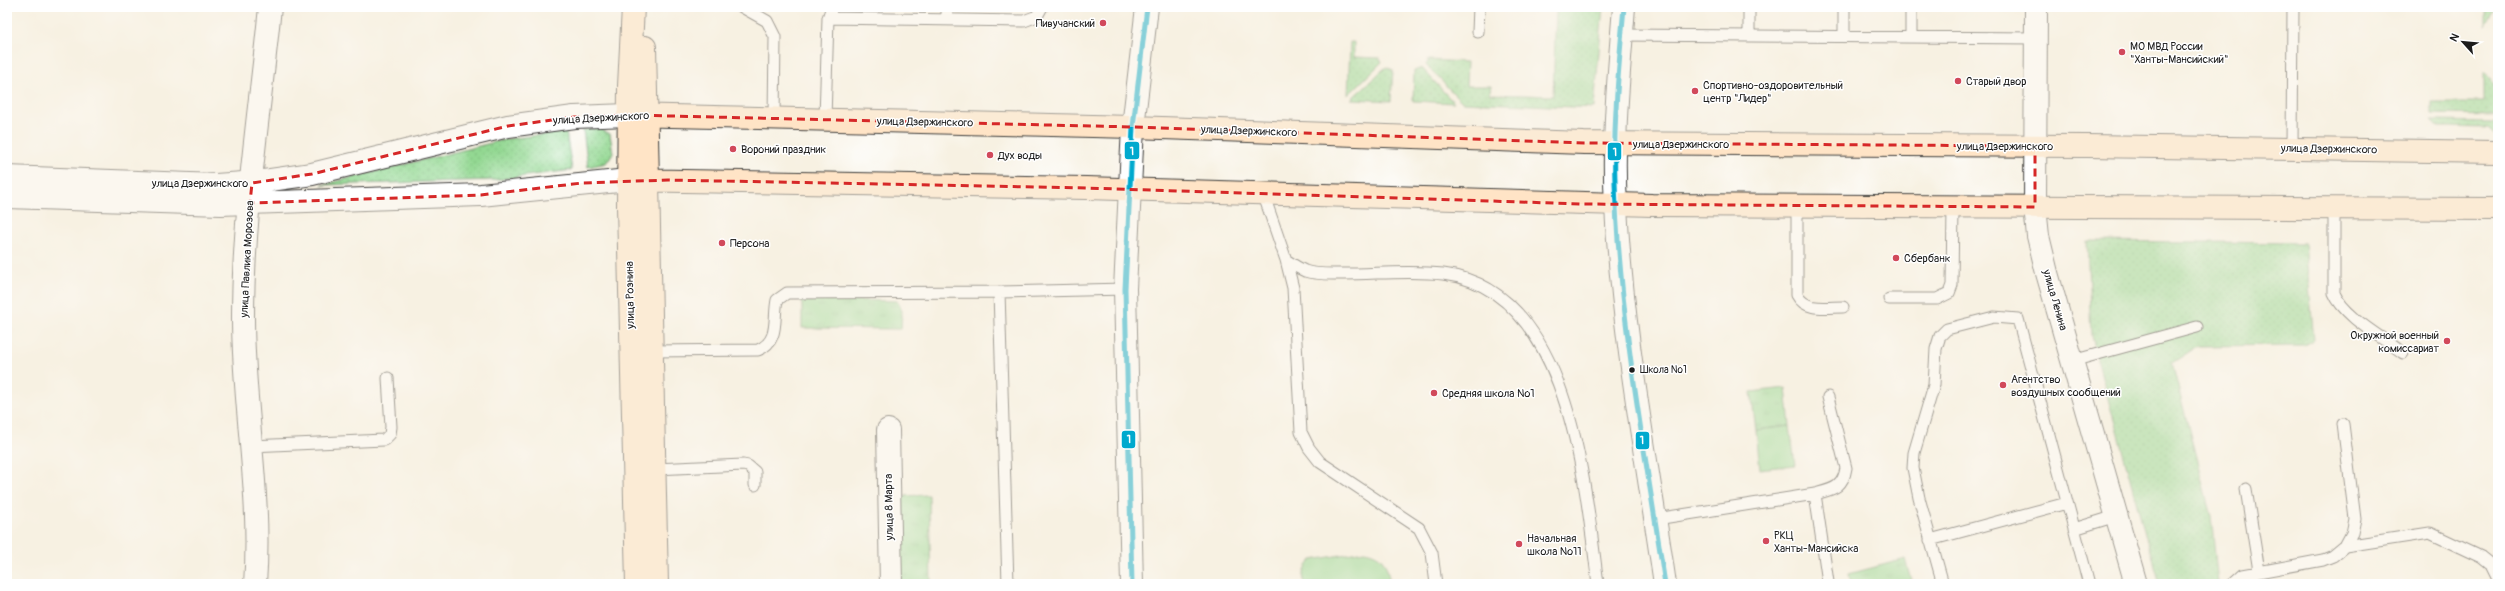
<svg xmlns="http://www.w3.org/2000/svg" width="2505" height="591" font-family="Pangolin,sans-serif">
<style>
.grass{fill:url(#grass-dots);stroke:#587a57}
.park{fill:url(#park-tufts);stroke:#587a57}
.pitch{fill:#93d892;stroke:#587a57}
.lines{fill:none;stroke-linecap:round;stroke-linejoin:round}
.service-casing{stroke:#3d3c3a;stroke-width:13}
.minor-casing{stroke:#3d3c3a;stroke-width:24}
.tertiary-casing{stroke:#3d3c3a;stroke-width:24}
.secondary-casing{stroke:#3d3c3a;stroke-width:24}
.service{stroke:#fff;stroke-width:11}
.minor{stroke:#fff;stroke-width:22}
.tertiary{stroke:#fff;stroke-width:22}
.secondary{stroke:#ffe4c6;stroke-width:22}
.bus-1-casing{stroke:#fff;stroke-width:8}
.bus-1{stroke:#00a9ce;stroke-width:5}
.marked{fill:none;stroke:#d62828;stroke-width:3;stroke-dasharray:8 5;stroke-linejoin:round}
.poi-dot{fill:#d1495b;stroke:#fff;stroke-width:1.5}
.bus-dot{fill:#1c1c1c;stroke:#fff;stroke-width:1.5}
.labels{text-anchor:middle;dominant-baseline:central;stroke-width:3;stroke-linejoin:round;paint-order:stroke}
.bus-label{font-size:10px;fill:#1c1c1c;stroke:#fff;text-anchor:start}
.poi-label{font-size:11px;fill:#1c1c1c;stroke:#fff;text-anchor:start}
.street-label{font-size:11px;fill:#1c1c1c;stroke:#fff}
.line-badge{stroke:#fff;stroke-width:1.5}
.badge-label{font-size:11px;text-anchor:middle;font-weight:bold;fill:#fff}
</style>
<defs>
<pattern id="grass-dots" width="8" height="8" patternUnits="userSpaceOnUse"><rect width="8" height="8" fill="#93d892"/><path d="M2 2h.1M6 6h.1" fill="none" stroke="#7eb97d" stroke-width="1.8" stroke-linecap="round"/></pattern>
<pattern id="park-tufts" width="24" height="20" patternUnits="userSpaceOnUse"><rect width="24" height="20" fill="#93d892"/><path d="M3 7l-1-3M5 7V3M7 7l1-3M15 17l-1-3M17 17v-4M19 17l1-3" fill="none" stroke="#7eb97d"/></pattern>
</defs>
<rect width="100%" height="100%" fill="#fff"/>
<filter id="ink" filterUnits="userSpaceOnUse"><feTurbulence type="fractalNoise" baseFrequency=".025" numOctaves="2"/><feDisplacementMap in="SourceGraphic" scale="8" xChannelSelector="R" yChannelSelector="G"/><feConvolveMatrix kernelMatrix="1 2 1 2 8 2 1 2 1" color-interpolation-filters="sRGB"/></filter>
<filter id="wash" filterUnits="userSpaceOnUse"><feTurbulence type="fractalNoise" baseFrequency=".012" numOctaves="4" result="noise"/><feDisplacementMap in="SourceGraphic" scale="16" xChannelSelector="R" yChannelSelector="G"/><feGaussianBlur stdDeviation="0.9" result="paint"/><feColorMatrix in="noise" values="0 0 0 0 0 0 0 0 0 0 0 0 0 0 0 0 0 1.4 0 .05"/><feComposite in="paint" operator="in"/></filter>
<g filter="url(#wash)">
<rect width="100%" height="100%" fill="#f7f1e2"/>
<path class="grass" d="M 1556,7 L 1603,7 L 1594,108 L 1462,102 L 1426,65 L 1429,60 L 1467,62 L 1466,86 L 1491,86 L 1490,94 L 1553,96 Z
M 2485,7 L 2496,7 L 2485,26 Z
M 1350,42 L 1354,42 L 1354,57 L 1380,58 L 1382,62 L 1348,95 Z
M 1386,67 L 1393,70 L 1391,101 L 1351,99 Z
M 1422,68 L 1454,103 L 1413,101 L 1414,71 Z
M 2484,72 L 2498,89 L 2498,115 L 2432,114 L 2432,102 L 2484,102 Z
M 2432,121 L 2498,122 L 2498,137 L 2488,128 L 2438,127 Z
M 598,128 L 610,134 L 613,153 L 606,163 L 588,167 L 583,130 Z
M 566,132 L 572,170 L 494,180 L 322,185 L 507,139 Z
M 2087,241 L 2305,243 L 2314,340 L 2305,345 L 2198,346 L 2172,363 L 2211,516 L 2218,584 L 2159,584 L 2091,337 Z"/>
<path class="park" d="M 802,299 L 897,301 L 902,311 L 901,329 L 802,328 Z
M 1786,388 L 1790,426 L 1756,430 L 1751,392 Z
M 929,495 L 931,584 L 898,584 L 896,496 Z
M 1905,559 L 1912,584 L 1851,584 L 1849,574 Z"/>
<path class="pitch" d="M 1790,426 L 1795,465 L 1760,469 L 1756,430 Z
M 1364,551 C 1385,554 1387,566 1390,584 L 1304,584 C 1302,574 1305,567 1312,560 Z"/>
</g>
<g filter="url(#ink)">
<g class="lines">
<defs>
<path id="service" d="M 742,7 L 767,21 L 775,37 L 774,118
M 1844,7 L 1844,36
M 1911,7 L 1911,36
M 828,18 L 1024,21 L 1037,16 L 1042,7
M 947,20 L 947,7
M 1478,32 L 1479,7
M 1622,35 L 2036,38
M 1749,35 L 1749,7
M 825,119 L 828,18 L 832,7
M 2292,148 L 2293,7
M 1263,193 L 1286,260 L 1293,288 L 1301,432 L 1309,448 L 1320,462 L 1419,528 L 1432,553 L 1436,584
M 1797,206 L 1797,295 C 1806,312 1827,307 1843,307
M 2334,208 L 2334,293 C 2344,317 2382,337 2403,353
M 1286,260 C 1292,264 1298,268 1305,271 C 1316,275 1332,274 1344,274 C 1376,274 1411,270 1443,274 C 1571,289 1585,487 1598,584
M 1889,299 L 1937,299 L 1949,293 L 1952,285 L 1953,207
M 652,351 L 758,350 C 780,341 773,319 777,300 L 787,293 L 999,292
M 2072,361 L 2197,327
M 2343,424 L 2355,519 L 2352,533 L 2345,546
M 251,446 L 384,440 L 390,434 L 391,427 L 388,378
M 655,469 L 743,465 L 748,466 L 755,472 L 755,485
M 2246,489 L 2259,571
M 1815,494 L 1828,582
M 1656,519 L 1815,494 C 1833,489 1843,488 1846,468 L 1828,397
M 2074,529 L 2116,516
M 1930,540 L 2067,503
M 1008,584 L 999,292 L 1125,289
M 1943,584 L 1919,498 L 1913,468 L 1914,453 L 1934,385 L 1936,349 L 1940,336 L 1947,329 L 1994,317 L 2018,319 L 2089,584
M 2232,584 L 2242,575 L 2323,560 L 2333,556 L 2345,546 L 2430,533 L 2481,557 L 2491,565 L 2498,579"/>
<path id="minor" d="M 888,430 L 891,584
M 255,584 C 262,495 243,407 243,318 C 243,214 260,110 270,7"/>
<path id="tertiary" d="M 1624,7 C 1619,73 1612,140 1616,206 C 1622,333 1647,459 1665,584
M 2036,7 L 2035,207 L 2038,236 L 2047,273 L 2136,584
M 7,177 L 216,185 L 257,182 L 312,174 L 508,126 L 574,117 L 628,115
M 7,197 L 221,204 L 481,195 L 628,180
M 1132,584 L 1125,289 L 1133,127 L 1147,7"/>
<path id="secondary" d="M 633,7 L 629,86 L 628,206 L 637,584
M 645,47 L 657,584
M 628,115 L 1133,127 L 1584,143 L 2087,146 L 2498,152
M 628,180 L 1086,188 L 1652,205 L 2498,209"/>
</defs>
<use href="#service" class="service-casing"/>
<use href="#minor" class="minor-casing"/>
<use href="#tertiary" class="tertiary-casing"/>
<use href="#secondary" class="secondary-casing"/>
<use href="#service" class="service"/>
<use href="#minor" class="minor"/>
<use href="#tertiary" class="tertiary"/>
<use href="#secondary" class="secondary"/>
<defs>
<path id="bus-1" d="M 1624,7 C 1619,65 1613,124 1615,182 C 1619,317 1645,451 1665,584
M 1132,584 L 1125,289 L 1133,127 L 1147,7"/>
</defs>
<use href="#bus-1" class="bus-1-casing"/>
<use href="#bus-1" class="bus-1"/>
</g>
</g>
<path d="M0 0H2505V591H0ZM 628,115 L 1133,127 L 1584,143 L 2035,146 L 2035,207 L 1583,204 L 1086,188 L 668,180 L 582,183 L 481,195 L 250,203 L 252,183 L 312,174 L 508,126 L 574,117 Z" fill="#f7f1e2" fill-opacity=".55" fill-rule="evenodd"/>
<path class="marked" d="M 628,115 L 1133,127 L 1584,143 L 2035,146 L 2035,207 L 1583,204 L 1086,188 L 668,180 L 582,183 L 481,195 L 250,203 L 252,183 L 312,174 L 508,126 L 574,117 Z"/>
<g class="poi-dot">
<circle cx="1103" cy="23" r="4"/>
<circle cx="2122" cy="52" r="4"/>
<circle cx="1958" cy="81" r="4"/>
<circle cx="1695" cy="91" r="4"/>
<circle cx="733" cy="149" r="4"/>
<circle cx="990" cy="155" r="4"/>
<circle cx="722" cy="243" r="4"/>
<circle cx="1896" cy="258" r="4"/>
<circle cx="2447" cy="341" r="4"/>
<circle cx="2003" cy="385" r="4"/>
<circle cx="1434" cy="393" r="4"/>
<circle cx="1766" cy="541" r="4"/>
<circle cx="1519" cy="544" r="4"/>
</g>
<circle class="bus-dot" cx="1632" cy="370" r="3.5"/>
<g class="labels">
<g class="bus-label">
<text x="1640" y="370">Школа №1</text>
</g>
<g class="poi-label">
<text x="1095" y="23" text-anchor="end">Пивучанский</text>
<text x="2130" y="46">МО МВД России<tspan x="2130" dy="13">"Ханты-Мансийский"</tspan></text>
<text x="1966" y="81">Старый двор</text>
<text x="1703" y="85">Спортивно-оздоровительный<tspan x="1703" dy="13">центр "Лидер"</tspan></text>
<text x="741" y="149">Вороний праздник</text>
<text x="998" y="155">Дух воды</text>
<text x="730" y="243">Персона</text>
<text x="1904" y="258">Сбербанк</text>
<text x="2439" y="335" text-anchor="end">Окружной военный<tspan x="2439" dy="13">комиссариат</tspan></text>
<text x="2011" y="379">Агентство<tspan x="2011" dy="13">воздушных сообщений</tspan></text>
<text x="1442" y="393">Средняя школа №1</text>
<text x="1774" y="535">РКЦ<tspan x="1774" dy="13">Ханты-Мансийска</tspan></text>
<text x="1527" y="538">Начальная<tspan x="1527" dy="13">школа №11</tspan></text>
</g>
<g class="street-label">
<text transform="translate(601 118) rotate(-3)">улица Дзержинского</text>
<text transform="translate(925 122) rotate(1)">улица Дзержинского</text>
<text transform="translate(1249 131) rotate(2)">улица Дзержинского</text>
<text x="1681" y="144">улица Дзержинского</text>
<text x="2005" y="146">улица Дзержинского</text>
<text transform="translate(2329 149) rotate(1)">улица Дзержинского</text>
<text x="200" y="183">улица Дзержинского</text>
<text transform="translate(247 259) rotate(-87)">улица Павлика Морозова</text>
<text transform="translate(630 295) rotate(-91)">улица Рознина</text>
<text transform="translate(2055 300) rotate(74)">улица Ленина</text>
<text transform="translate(889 507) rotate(-91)">улица 8 Марта</text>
</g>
</g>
<g class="line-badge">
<rect x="1124" y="141" width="16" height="19" rx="4" fill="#00a9ce"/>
<rect x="1607" y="142" width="15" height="19" rx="4" fill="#00a9ce"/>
<rect x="1121" y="430" width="15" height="19" rx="4" fill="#00a9ce"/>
<rect x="1635" y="431" width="15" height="19" rx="4" fill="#00a9ce"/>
</g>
<g class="badge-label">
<text x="1132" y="155">1</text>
<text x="1615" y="156">1</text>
<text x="1129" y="443">1</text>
<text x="1642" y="444">1</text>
</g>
<rect width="2505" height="591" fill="none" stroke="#fff" stroke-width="24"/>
<g transform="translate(2463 42) rotate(297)" stroke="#ffffff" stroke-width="3" paint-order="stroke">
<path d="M0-3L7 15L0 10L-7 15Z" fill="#1c1c1c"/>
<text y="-6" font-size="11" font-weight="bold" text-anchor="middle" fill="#1c1c1c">N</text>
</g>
</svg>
